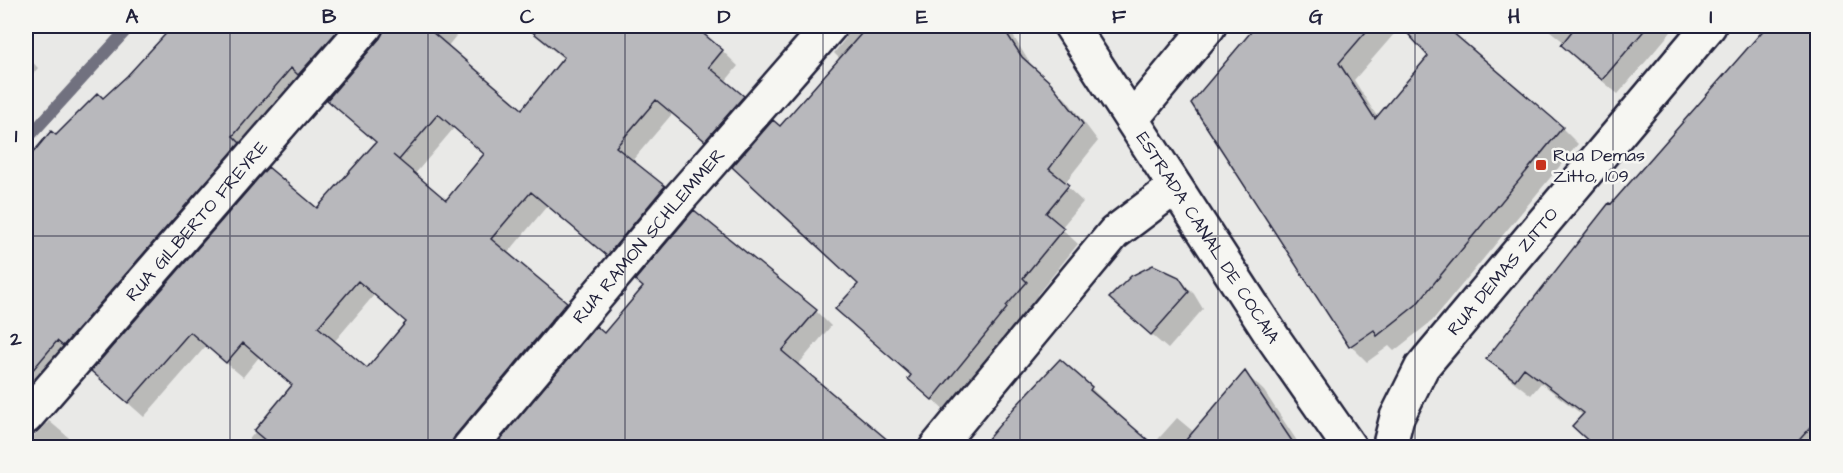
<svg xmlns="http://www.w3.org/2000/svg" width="1843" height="473" font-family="'Architects Daughter',sans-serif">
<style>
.shadow{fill:#0003;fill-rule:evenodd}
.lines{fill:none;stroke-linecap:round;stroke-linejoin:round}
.stream{stroke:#71717f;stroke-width:12}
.building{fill:#b8b8bc;stroke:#22223b;stroke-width:1.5;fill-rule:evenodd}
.minor-casing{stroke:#22223b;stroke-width:38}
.major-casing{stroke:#22223b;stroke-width:38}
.minor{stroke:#f6f6f2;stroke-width:33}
.major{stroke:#f6f6f2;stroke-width:33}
.grid{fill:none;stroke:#22223b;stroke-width:1.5;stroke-opacity:0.55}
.poi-dot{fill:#c8321e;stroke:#f6f6f2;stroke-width:2}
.labels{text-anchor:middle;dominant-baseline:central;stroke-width:5;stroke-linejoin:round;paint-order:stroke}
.poi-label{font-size:18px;fill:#22223b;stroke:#f6f6f2;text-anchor:start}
.street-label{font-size:18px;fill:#22223b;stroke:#f6f6f2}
.neatline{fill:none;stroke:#22223b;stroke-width:2}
.grid-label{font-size:20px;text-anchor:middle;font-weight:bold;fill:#22223b}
</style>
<rect width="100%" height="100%" fill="#e9e9e7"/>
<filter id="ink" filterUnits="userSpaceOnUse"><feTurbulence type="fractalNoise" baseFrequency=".0167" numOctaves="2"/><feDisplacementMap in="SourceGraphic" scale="12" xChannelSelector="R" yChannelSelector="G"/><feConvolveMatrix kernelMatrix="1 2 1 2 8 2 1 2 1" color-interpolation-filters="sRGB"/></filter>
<g filter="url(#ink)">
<path class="shadow" d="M 181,26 L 372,26 L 26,423 L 26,163 L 52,133 L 56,137 L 103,100 Z
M 386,26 L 464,26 L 447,47 L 522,111 L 564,59 L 524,26 L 697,26 L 738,66 L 725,82 L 758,112 L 721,155 L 672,114 L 632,161 L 664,187 L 679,203 L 623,270 L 547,206 L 507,254 L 566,303 L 582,319 L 473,448 L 242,448 L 293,386 L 259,357 L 243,377 L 206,346 L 144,417 L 109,386 L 317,211 L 377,143 L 329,100 L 381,39 L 386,30 ZM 454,128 L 485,155 L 446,202 L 414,175 ZM 374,295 L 407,323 L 367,371 L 334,342 Z
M 799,26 L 837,26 L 819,43 Z
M 849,26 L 1007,26 L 1034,70 L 1067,100 L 1098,141 L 1064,184 L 1083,202 L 1061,228 L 1078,244 L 1037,295 L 1041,299 L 948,414 L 910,379 L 912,376 L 837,309 L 859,284 L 780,128 L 840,59 L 834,53 L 845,39 L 850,30 Z
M 1156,26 L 1188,26 L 1187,27 L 1159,29 Z
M 1258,26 L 1401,26 L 1354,80 L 1378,118 L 1430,56 L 1403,26 L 1442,26 L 1562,128 L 1578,144 L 1432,321 L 1394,351 L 1389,346 L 1367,362 L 1351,346 L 1193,103 Z
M 1544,26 L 1676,26 L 1618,94 L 1578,61 L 1563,45 L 1565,43 Z
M 1768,26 L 1818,26 L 1818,448 L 1592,448 L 1594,446 L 1584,416 L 1541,383 L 1531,395 L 1504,374 L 1488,358 L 1611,207 Z
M 26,55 L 38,68 L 26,82 Z
M 1178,278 L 1194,294 L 1203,309 L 1168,349 L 1126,313 Z
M 816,311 L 831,326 L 797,366 L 893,448 L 496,448 L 596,329 L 604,335 Z
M 1245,373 L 1264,391 L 1297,441 L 1303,448 L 987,448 L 984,445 L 1091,388 L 1110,406 L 1108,408 L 1152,446 L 1177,418 L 1195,433 Z
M 49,421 L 81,448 L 26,448 L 26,437 L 33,436 L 41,430 Z"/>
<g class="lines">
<path class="stream" d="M 26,140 L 130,26"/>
</g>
<path class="building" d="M 173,26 L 342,26 L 298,75 L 291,68 L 233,136 L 240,143 L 63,346 L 57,341 L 26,378 L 26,161 L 51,131 L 56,135 L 98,93 L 103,98 L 127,76 Z
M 384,26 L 425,26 L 522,109 L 564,57 L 525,26 L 694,26 L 723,50 L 709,67 L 744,96 L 705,141 L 656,100 L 616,147 L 665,186 L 607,256 L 531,192 L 491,239 L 567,302 L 455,436 L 451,447 L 273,447 L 254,431 L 292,385 L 243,343 L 226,363 L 190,332 L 128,403 L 91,371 L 268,167 L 317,208 L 376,142 L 327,100 L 380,38 L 384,30 ZM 438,114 L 484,154 L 446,200 L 393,155 L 399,160 ZM 358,281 L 406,322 L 367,368 L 318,327 Z
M 868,26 L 1002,26 L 1022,57 L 1051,83 L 1083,124 L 1049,169 L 1069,185 L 1046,213 L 1064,228 L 1023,278 L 1027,282 L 1006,306 L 1007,308 L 932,400 L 908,379 L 911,375 L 835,309 L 858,284 L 732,167 L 773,120 L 780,126 Z
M 1256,26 L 1371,26 L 1339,63 L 1375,119 L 1428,56 L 1401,26 L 1445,26 L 1563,127 L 1416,305 L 1377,336 L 1374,330 L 1349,347 L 1191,103 Z
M 1576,26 L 1648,26 L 1602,80 L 1561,45 Z
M 1767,26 L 1818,26 L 1818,419 L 1793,447 L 1595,447 L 1572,426 L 1584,413 L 1524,368 L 1515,380 L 1486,359 L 1609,203 L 1611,204 Z
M 694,210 L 817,310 L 782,351 L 896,447 L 494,447 L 596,326 L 604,333 L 643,287 L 635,280 Z
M 1153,265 L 1179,277 L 1189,292 L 1151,335 L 1109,298 L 1131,276 Z
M 1060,359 L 1092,387 L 1090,390 L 1156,447 L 981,447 L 1014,408 Z
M 1245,371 L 1296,447 L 1180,447 Z"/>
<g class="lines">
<defs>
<g id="minor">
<path d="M 1132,119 L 1209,26"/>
<path id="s1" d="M 26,417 L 366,26"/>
<path id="s2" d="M 469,448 L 678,200 L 830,26"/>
<path d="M 936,448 L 1114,233 L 1175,187"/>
<path id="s3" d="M 1389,448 L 1397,417 L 1422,367 L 1709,26"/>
</g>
<g id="major">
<path id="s4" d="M 1071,26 L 1274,339 L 1350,448"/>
</g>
</defs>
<use href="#minor" class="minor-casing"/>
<use href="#major" class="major-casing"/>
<use href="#minor" class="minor"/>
<use href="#major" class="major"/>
</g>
</g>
<path class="grid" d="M 230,26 L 230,448M 428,26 L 428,448M 625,26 L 625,448M 823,26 L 823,448M 1020,26 L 1020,448M 1218,26 L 1218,448M 1415,26 L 1415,448M 1613,26 L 1613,448M 26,236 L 1818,236"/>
<rect class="poi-dot" x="1535" y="159" width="12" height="12" rx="3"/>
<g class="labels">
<g class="poi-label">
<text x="1553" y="155">Rua Demas<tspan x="1553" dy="21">Zitto, 109</tspan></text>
</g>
<g class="street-label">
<text stroke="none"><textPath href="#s1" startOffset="260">RUA GILBERTO FREYRE</textPath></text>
<text stroke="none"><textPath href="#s2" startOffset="278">RUA RAMON SCHLEMMER</textPath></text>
<text stroke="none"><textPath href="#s4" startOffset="252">ESTRADA CANAL DE COCAIA</textPath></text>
<text stroke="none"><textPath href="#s3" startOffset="213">RUA DEMAS ZITTO</textPath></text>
</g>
</g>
<rect width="1843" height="473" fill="none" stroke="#f6f6f2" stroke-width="66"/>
<rect x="33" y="33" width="1777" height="407" class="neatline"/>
<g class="grid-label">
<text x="132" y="23">A</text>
<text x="329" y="23">B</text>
<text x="527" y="23">C</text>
<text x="724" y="23">D</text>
<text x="922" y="23">E</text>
<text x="1119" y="23">F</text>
<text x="1316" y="23">G</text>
<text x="1514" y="23">H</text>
<text x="1711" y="23">I</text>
<text x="16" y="142">1</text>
<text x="16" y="345">2</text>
</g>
</svg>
